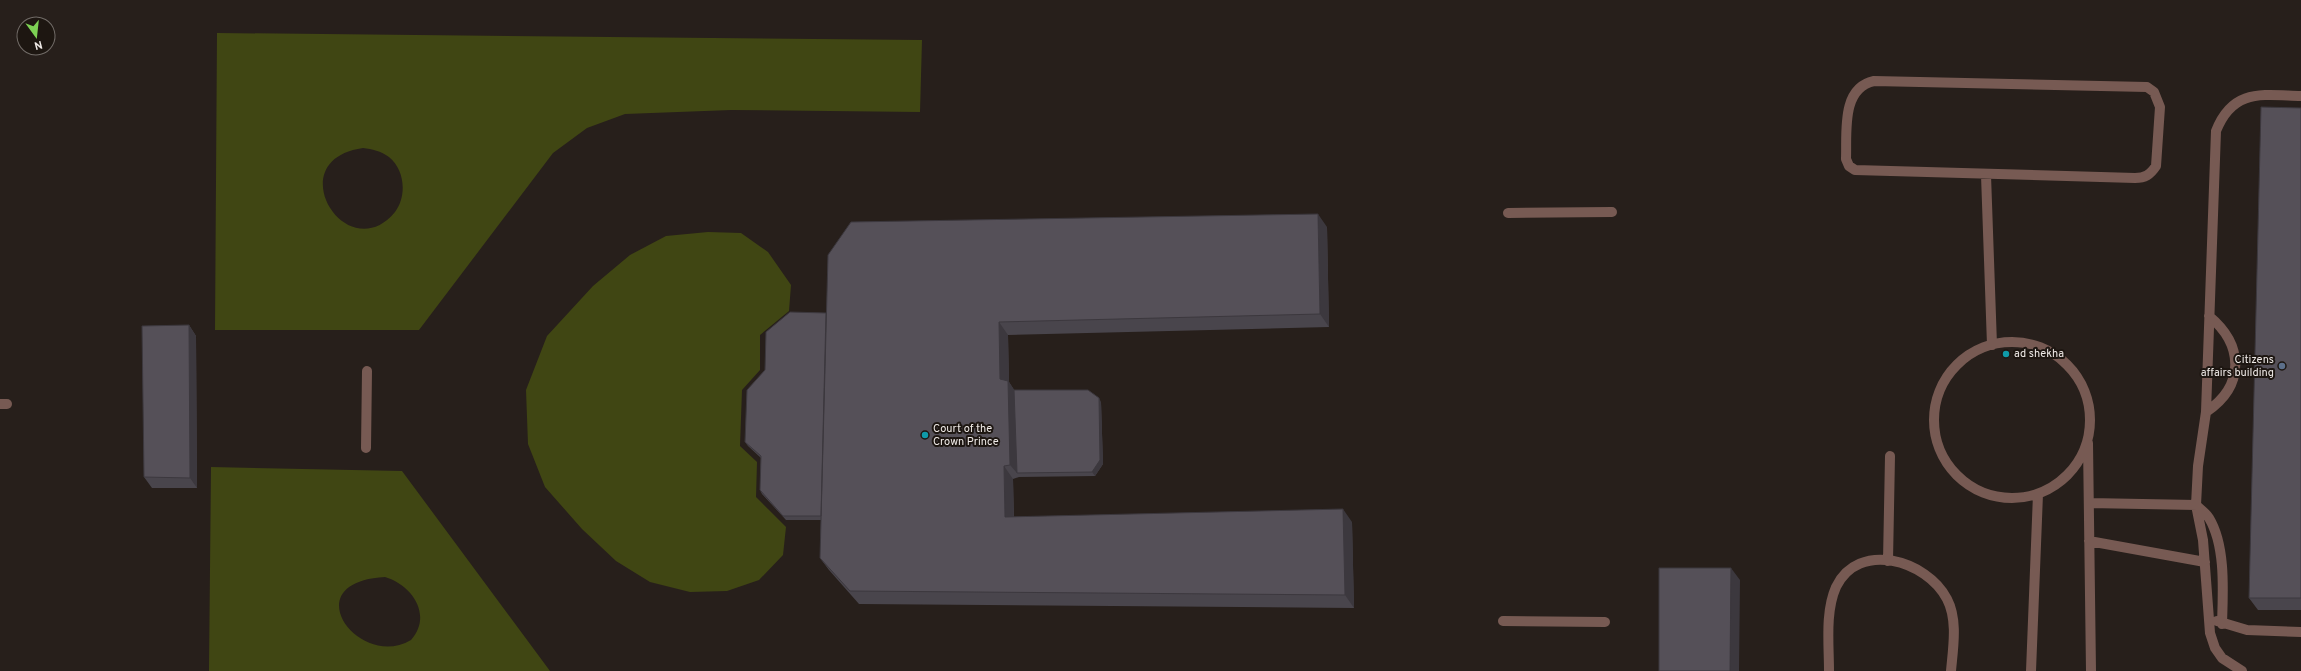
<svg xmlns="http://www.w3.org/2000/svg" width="2301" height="671" font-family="Overpass,sans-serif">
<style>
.green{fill:#404613;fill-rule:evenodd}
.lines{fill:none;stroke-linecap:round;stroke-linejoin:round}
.service{stroke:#775a53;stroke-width:10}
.minor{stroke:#775a53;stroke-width:10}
.wall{fill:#49454c}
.shaded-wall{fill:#3c383e}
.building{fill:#555058;stroke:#3c383e}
.culture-dot{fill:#0f9aa8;stroke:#1d1611;stroke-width:1.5}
.service-dot{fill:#5c6f8a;stroke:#1d1611;stroke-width:1.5}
.labels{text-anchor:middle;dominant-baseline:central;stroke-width:4;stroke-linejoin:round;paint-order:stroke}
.poi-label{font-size:11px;fill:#efeae7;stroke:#1d1611;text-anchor:start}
</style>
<rect width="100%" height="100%" fill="#271f1b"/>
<path class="green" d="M 217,33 L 922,40 L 920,112 L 731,110 L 625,114 L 587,128 L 553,153 L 419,330 L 215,330 ZM 363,148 C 372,149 381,151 389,157 C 405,170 407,196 395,212 C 347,270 278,160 363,148 Z
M 708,232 L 741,233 L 768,252 L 791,285 L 789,311 L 760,335 L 760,370 L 742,390 L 740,446 L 757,462 L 756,497 L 786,527 L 783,555 L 759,580 L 727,591 L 690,592 L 650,582 L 616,561 L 582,529 L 545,487 L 528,444 L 526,390 L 547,336 L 593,286 L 630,255 L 666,236 Z
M 211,467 L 402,471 L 550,671 L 209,671 ZM 385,577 C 412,585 433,615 411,640 C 359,671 293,582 385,577 Z"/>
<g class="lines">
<path class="service" d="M 1874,81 L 2147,87 L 2154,92 L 2160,107 L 2156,166 C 2150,175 2145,178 2135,178 L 1855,170 L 1849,166 L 1846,159 C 1847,132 1841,88 1874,81 Z
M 1986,175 L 1992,345
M 1508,213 L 1612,212
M1934 420a78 78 0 1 1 156 0a78 78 0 1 1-156 0Z
M 2206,412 C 2245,386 2244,345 2209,316
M 2088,443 L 2091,671
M 366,448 L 367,371
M 2089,503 L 2196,505 C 2200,509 2206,513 2209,518 C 2226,546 2223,592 2222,624
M 2089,541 L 2205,562
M 1888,561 L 1890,456
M 1503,621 L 1605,622
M 2217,621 L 2247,630 L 2301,632
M 1829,671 C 1829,644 1825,612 1836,587 C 1858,540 1927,560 1947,599 C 1958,620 1953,648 1951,671
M 2031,671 L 2038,494
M 2242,671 L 2222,658 L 2215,648 L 2210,633 L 2203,540 L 2196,505 L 2198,466 L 2206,412 L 2216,131 C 2233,88 2262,95 2301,96"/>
<path class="minor" d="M 0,404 L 7,404"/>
</g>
<path class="wall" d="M 2301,108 L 2301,610 L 2258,610 L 2249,598 Z
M 1327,227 L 1329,327 L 1008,335 L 1009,382 L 1014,390 L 1101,402 L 1103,464 L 1095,476 L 1019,477 L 1013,479 L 1014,517 L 1352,522 L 1354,608 L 859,604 L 829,570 L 820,558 L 821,520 L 786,520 L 762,494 L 760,490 L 761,458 L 748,446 L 745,442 L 826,313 Z
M 189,325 L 196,336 L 197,488 L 152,488 L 144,477 Z"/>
<path class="shaded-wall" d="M 1318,214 L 1327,227 L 1329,327 L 1320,314 Z
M 999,322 L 1008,335 L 1009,382 L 1017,394 L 1017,473 L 1010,465 L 1000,379 Z
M 189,325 L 196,336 L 197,488 L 190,478 Z
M 1099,398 L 1101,402 L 1103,464 L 1095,476 L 1092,472 Z
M 1004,466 L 1013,479 L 1014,530 L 1005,517 Z
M 1343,509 L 1352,522 L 1354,608 L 1345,595 Z
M 1731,568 L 1740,580 L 1739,671 L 1730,671 Z"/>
<path class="building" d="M 2261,107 L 2301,108 L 2301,598 L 2249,598 Z
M 1318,214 L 1320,314 L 999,322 L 1000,379 L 1008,381 L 1010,465 L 1004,466 L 1005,517 L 1343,509 L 1345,595 L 850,591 L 820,558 L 828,255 L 851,222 Z
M 790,312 L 826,313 L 821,516 L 783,516 L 760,490 L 761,456 L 745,442 L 747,390 L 765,370 L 766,332 Z
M 189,325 L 190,478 L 144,477 L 142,326 Z
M 1014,390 L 1088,390 L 1099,398 L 1100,460 L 1092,472 L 1017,473 Z
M 1659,568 L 1731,568 L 1730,671 L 1659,671 Z"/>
<g class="culture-dot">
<circle cx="2006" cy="354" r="4"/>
<circle cx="925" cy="435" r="4"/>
</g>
<circle class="service-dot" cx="2282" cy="366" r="4"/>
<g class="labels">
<g class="poi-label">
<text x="2014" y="354">ad shekha</text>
<text x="2274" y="360" text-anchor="end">Citizens<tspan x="2274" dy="13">affairs building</tspan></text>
<text x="933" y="429">Court of the<tspan x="933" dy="13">Crown Prince</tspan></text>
</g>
</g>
<g transform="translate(36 36) rotate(165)"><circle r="19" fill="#1d1611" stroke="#716b67"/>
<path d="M0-3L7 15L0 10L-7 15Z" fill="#7dd154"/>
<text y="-6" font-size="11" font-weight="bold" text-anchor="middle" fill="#efeae7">N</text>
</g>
</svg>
